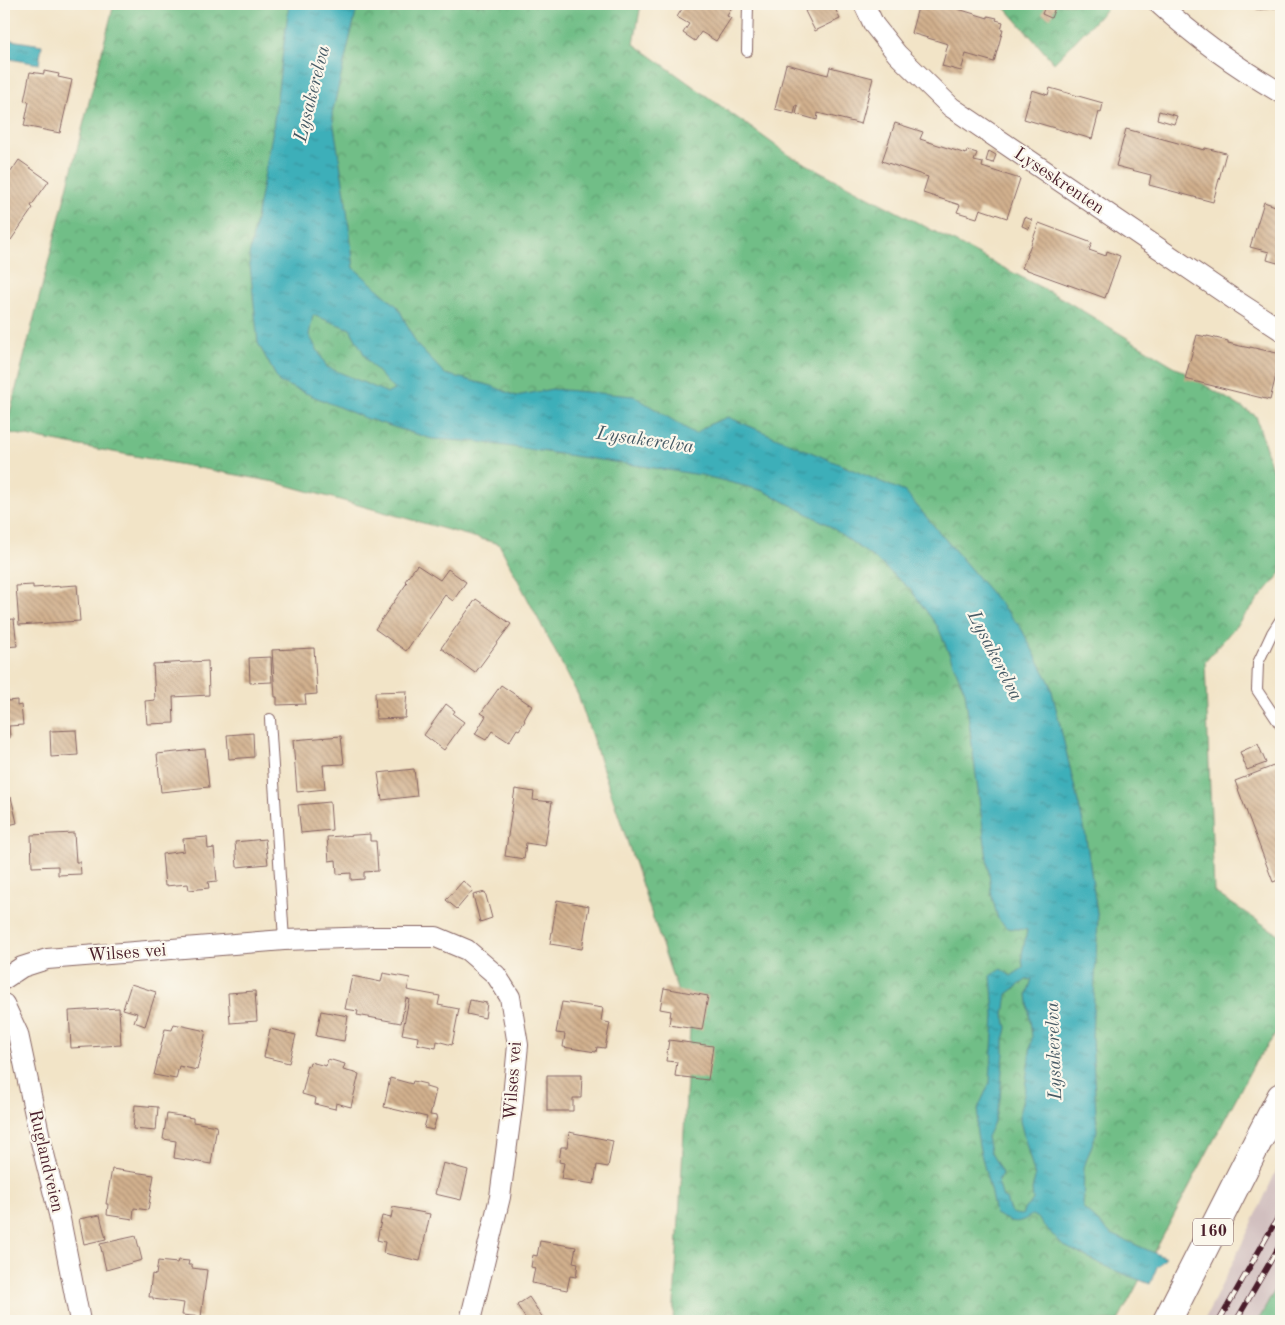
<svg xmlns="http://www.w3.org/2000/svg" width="1285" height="1325" font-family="'Old Standard TT',serif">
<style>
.industrial{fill:#d1bfbf}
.forest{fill:url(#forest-crowns);stroke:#5e6e59}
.water{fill:url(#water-ripples);stroke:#446772;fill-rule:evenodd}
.building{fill:url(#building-back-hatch)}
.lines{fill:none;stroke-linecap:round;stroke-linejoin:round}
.lane-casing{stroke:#856462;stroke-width:12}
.street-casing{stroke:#856462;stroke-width:22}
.primary-casing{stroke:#856462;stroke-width:30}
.lane{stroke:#fff;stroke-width:10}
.street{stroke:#fff;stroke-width:20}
.primary{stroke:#fff;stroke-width:28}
.rail-casing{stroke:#4a1f2b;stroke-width:5.5}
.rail{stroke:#fbf7ec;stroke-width:4;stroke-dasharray:11;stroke-linecap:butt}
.labels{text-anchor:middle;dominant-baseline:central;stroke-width:4.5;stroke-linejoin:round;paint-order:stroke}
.shield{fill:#fbf7ec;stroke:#7f6065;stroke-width:1}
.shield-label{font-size:16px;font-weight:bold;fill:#4a1f2b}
.street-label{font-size:18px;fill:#4a1f2b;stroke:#fbf7ec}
.water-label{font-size:19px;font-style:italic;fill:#455964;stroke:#fbf7ec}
</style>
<defs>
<pattern id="forest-crowns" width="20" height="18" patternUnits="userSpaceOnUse" patternTransform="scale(1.25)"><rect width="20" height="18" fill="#71be87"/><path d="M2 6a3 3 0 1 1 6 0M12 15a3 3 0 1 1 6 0" fill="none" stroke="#5f9a6f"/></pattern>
<pattern id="water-ripples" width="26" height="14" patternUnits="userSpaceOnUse" patternTransform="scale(1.25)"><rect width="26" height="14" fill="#3eafb9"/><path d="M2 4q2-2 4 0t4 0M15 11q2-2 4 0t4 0" fill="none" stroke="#368e97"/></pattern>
<pattern id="building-back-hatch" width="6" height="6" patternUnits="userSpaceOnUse" patternTransform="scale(1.25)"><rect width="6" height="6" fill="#d2b18e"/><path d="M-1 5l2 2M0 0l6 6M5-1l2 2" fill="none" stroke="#ac8f74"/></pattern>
</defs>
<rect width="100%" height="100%" fill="#fbf7ec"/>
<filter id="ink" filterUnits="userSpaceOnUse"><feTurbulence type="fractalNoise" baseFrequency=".02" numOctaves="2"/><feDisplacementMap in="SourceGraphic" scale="10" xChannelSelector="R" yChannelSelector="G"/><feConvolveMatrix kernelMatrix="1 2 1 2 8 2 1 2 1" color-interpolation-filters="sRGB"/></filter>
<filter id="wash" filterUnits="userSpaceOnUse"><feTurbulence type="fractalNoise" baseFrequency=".0096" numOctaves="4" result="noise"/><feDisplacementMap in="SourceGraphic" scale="20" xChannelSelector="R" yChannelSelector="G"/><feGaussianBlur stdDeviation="1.12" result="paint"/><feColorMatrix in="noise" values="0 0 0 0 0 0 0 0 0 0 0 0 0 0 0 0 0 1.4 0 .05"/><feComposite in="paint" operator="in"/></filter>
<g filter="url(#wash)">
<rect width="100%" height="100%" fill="#f2e4c7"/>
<path class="industrial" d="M 1281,1160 L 1281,1278 L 1258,1321 L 1204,1321 L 1256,1215 Z"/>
<path class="forest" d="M 114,4 L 641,4 L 634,44 L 789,155 L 1063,299 L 1256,416 L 1281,498 L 1281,573 L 1205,662 L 1214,892 L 1281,936 L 1281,1027 L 1254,1064 L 1118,1321 L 673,1321 L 690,1028 L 578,695 L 499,544 L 275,482 L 5,432 Z
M 1002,4 L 1111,4 L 1054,63 Z
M 1281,1279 L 1281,1321 L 1258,1321 Z"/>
<path class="water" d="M 289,4 L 358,4 L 332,114 L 345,194 L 354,268 L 398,307 L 417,345 L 445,374 L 492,386 L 516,396 L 552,389 L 634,396 L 695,434 L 708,425 L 728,417 L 905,492 L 1021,628 L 1050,683 L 1085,831 L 1098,919 L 1092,1038 L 1097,1131 L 1084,1167 L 1083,1208 L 1111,1234 L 1166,1258 L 1157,1267 L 1150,1284 L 1111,1269 L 1062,1245 L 1037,1218 L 1032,1215 C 1016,1226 1011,1222 995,1214 L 991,1194 L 979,1146 L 976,1127 L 979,1106 L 990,1082 L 994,1016 L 991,975 L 1001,969 L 1011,976 L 1023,968 L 1022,954 L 1027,930 L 1007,928 L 998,919 L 992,897 L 965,692 L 938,627 L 910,589 L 875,559 L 827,524 L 764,491 L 701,475 L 479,442 L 432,439 L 365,418 L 279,382 L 258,343 L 249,256 L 272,135 ZM 313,315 L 350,329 L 368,361 L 394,390 L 388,393 L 327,367 L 309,335 ZM 1032,979 L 1027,994 L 1032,1037 L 1024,1095 L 1020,1110 L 1020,1121 L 1035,1177 L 1032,1190 L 1033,1201 L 1025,1208 L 1022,1215 C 1009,1214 1010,1211 1006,1199 L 1003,1198 L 998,1182 L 1002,1173 L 990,1151 L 987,1137 L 994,1122 L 1000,1099 L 1002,1071 L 1004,1054 L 1004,1040 L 1007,1028 L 1004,1015 L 1007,994 L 1026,980 Z
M 4,39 L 42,45 L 39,64 L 4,58 Z"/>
<g id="blocks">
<path class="building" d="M 685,4 L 731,4 L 733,5 L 727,16 L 731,18 L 716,41 L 701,32 L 695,41 L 683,33 L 689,24 L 677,17 Z
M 821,4 L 833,4 L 840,19 L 815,31 L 805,11 Z
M 919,4 L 960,4 L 958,9 L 988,18 L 988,16 L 997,18 L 996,20 L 1003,22 L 1001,29 L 1003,29 L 994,62 L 966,54 L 961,71 L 942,66 L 948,44 L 911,33 Z
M 1046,4 L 1056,5 L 1051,18 L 1042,14 Z
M 1256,4 L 1281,4 L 1281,7 L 1257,10 Z
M 786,64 L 828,75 L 830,67 L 873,78 L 861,124 L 818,113 L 817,120 L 796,114 L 798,106 L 796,105 L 794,114 L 775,109 Z
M 44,71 L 59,74 L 58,77 L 72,80 L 60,133 L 24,126 L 29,102 L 24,101 L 30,72 L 44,74 Z
M 1050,88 L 1103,103 L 1101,113 L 1099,112 L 1092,139 L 1024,119 L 1032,90 L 1048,95 Z
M 1159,111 L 1177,116 L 1174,124 L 1157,119 Z
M 895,123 L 923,132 L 920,139 L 966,154 L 967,150 L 977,153 L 974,161 L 983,163 L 982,167 L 1020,179 L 1007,218 L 980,209 L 977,218 L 957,212 L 960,205 L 923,193 L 928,177 L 882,161 Z
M 1126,129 L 1204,150 L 1205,148 L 1226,153 L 1213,202 L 1149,185 L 1151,175 L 1116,166 Z
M 989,151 L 996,155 L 993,163 L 986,161 Z
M 19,160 L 49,181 L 31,206 L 33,208 L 11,240 L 4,235 L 4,182 Z
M 1264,202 L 1281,208 L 1281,264 L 1267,260 L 1269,252 L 1250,247 Z
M 1025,217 L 1032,220 L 1029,229 L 1022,226 Z
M 1039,223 L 1092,243 L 1089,250 L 1106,256 L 1107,251 L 1120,256 L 1105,298 L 1022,268 Z
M 1197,335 L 1207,337 L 1207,336 L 1228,341 L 1228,343 L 1240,346 L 1250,348 L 1250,347 L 1281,354 L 1270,400 L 1185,379 Z
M 417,565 L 440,580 L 448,569 L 466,582 L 453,601 L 445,595 L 406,651 L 375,629 L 407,583 L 405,581 Z
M 33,585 L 33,588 L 77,585 L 80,621 L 19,625 L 16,586 Z
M 476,599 L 511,624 L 475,673 L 441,648 Z
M 14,619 L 17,646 L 4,647 L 4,620 Z
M 314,648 L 317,694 L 305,695 L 306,704 L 277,705 L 277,697 L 275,697 L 272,650 Z
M 271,657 L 272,682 L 250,683 L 249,658 Z
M 208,661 L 209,695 L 173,697 L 174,723 L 147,724 L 145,701 L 155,700 L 153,664 Z
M 4,679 L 6,679 L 8,701 L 17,700 L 17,706 L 21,705 L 23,725 L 9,726 L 10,738 L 4,738 Z
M 501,685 L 532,706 L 524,720 L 525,721 L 519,730 L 517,729 L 509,742 L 492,731 L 486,740 L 475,734 L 486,716 L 481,713 Z
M 407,691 L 405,718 L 376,719 L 375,692 Z
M 446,704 L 455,711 L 453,714 L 464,722 L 444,750 L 424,735 Z
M 76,730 L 78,755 L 51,757 L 50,731 Z
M 253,733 L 254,757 L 229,759 L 227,735 Z
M 341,736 L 344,764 L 323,765 L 325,789 L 297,792 L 293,740 Z
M 1258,744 L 1266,763 L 1247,770 L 1240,752 Z
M 205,749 L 209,787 L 161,792 L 157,754 Z
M 1281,763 L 1281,879 L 1273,882 L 1235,781 Z
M 414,769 L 417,796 L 382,800 L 378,773 Z
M 515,789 L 534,792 L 533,800 L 552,802 L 545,846 L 526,843 L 524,859 L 505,856 Z
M 11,797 L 17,823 L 4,826 L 4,798 Z
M 330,802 L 332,830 L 301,833 L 298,805 Z
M 74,833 L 76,862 L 80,862 L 81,874 L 58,875 L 58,866 L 32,867 L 31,835 Z
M 370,834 L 370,841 L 376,841 L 378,871 L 364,872 L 364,879 L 351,880 L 351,873 L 337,874 L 336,860 L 329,861 L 327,837 Z
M 207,837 L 208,849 L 214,848 L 217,881 L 208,882 L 209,888 L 189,890 L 188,884 L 165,886 L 162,854 L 184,851 L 183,839 Z
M 265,839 L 268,864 L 237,867 L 235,842 Z
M 463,881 L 473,890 L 457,909 L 446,900 Z
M 485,892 L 492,918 L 480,922 L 473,895 Z
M 557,900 L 589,906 L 582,949 L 550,944 Z
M 383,973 L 410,978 L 407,990 L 440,996 L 438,1005 L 459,1009 L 452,1045 L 437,1041 L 436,1048 L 417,1044 L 418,1037 L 402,1034 L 409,999 L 406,998 L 401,1023 L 357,1015 L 358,1011 L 345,1009 L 352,976 L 381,982 Z
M 131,984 L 156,992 L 145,1026 L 134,1022 L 137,1013 L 123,1009 Z
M 664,988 L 708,996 L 702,1030 L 669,1025 L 671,1011 L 660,1009 Z
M 255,991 L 257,1021 L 230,1023 L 228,993 Z
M 470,1000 L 487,1003 L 485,1018 L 467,1014 Z
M 562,1002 L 603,1008 L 601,1021 L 610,1023 L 605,1048 L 597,1047 L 596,1052 L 563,1047 L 565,1034 L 556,1033 Z
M 119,1008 L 121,1045 L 71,1048 L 69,1011 Z
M 321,1011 L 348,1016 L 344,1041 L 316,1036 Z
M 174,1024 L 206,1031 L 197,1070 L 179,1066 L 176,1079 L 154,1075 L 165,1029 L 172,1030 Z
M 270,1029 L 296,1035 L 289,1063 L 264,1057 Z
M 669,1040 L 713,1046 L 708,1080 L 675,1076 L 677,1062 L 666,1061 Z
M 328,1059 L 345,1064 L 343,1070 L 359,1074 L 351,1107 L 336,1103 L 335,1109 L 315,1104 L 316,1098 L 302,1094 L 307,1073 L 305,1073 L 307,1065 L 309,1066 L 310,1062 L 326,1066 Z
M 547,1075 L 582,1075 L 581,1098 L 573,1098 L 573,1111 L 547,1111 Z
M 390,1078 L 412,1084 L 413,1081 L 426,1084 L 426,1087 L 436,1090 L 430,1115 L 437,1116 L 433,1130 L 424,1128 L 427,1117 L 384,1107 Z
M 135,1105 L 158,1107 L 156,1131 L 133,1129 Z
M 167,1114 L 193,1118 L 193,1122 L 217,1126 L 211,1164 L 174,1158 L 176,1141 L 163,1139 Z
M 569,1132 L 613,1141 L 608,1167 L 597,1165 L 594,1184 L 561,1179 L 564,1163 L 559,1162 L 561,1147 L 567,1147 Z
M 443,1163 L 468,1170 L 461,1200 L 435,1194 Z
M 112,1169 L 154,1175 L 148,1210 L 134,1208 L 133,1219 L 107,1215 L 108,1204 L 106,1204 Z
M 393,1207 L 430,1214 L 420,1261 L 383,1253 L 385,1242 L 377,1240 L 382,1216 L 391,1218 Z
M 100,1215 L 106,1239 L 84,1244 L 79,1219 Z
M 136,1236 L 142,1260 L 106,1270 L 100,1244 Z
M 540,1241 L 576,1247 L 573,1262 L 578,1263 L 576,1277 L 570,1276 L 567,1290 L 532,1283 L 535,1268 L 531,1267 L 533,1255 L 537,1256 Z
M 178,1260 L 189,1261 L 188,1265 L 192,1265 L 192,1268 L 207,1270 L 201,1317 L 182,1315 L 184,1303 L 153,1299 L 153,1297 L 149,1297 L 152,1274 L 156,1275 L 158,1261 L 177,1263 Z
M 529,1297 L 543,1318 L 538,1321 L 527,1321 L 517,1305 Z"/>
</g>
</g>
<g filter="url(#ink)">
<use href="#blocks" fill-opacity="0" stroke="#856462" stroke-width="1"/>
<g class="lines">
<defs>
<path id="lane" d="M 747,51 L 748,4
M 1281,619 L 1272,633 L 1258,663 L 1257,690 L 1281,726
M 270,719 L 284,940"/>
<path id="street" d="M 864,4 L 874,25 L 897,54 L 951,107 L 1235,300 L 1281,330
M 1159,4 C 1196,38 1238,68 1281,93
M 4,979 L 22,967 L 47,959 L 284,940 L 375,937 L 436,937 L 467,950 L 496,975 L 510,997 L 518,1045 L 512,1107 L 500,1197 L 470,1321
M 4,1004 L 18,1034 L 40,1138 L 59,1214 L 80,1321"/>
<path id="primary" d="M 1167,1321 L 1257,1143 L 1281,1097"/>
</defs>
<use href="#lane" class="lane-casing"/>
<use href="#street" class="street-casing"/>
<use href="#primary" class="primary-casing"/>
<use href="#lane" class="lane"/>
<use href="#street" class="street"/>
<use href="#primary" class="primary"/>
<defs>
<path id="rail" d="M 1219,1321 L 1281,1212
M 1236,1321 L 1281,1243"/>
</defs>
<use href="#rail" class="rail-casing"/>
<use href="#rail" class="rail"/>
</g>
</g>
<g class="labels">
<rect class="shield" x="1193" y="1218.5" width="40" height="27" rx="4"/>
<g class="shield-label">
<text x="1213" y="1232">160</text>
</g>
<g class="street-label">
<text transform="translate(1059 181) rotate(34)">Lyseskrenten</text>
<text transform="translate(127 953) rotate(-4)">Wilses vei</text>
<text transform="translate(513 1081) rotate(-86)">Wilses vei</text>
<text transform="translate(46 1161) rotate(77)">Ruglandveien</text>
</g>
<g class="water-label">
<text transform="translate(313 94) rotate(-76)">Lysakerelva</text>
<text transform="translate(645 441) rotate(8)">Lysakerelva</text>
<text transform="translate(994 656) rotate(63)">Lysakerelva</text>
<text transform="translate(1055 1051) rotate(-92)">Lysakerelva</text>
</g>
</g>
<rect width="1285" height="1325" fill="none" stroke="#fbf7ec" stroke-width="20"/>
</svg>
